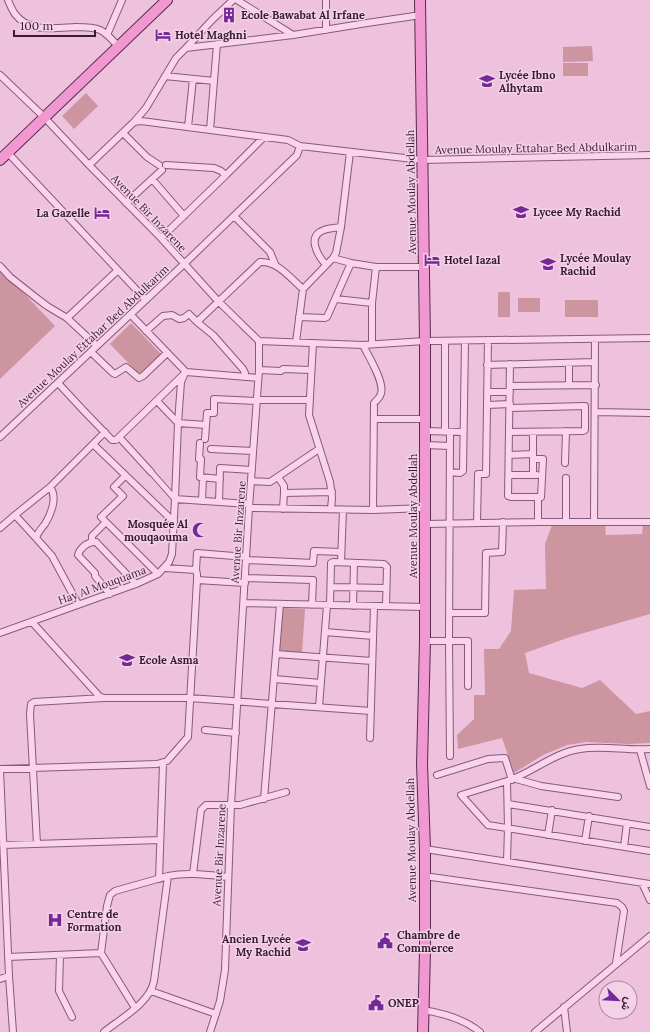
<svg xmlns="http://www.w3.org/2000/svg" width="650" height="1032" font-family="Lora,Vazirmatn,serif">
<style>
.green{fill:#cc95a0}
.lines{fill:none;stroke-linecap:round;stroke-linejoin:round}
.pedestrian-casing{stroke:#87597d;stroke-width:7}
.minor-casing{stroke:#87597d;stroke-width:8}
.primary-casing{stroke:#552d4f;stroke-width:12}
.pedestrian{stroke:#f9d4ea;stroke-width:5}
.minor{stroke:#f9d4ea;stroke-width:6}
.primary{stroke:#f298d0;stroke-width:10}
.labels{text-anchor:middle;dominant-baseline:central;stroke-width:3;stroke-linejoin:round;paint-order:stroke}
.poi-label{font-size:11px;font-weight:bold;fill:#371d32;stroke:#f5d1e7;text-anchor:start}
.street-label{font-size:11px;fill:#371d32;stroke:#f5d1e7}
</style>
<rect width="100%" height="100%" fill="#eec1dc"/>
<path class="green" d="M 592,46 L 593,61 L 563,62 L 563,47 Z
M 563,63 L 588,63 L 588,76 L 563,76 Z
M 86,93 L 98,106 L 74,129 L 62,116 Z
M 0,268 L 55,326 L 0,379 Z
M 510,292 L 510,317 L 498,317 L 498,292 Z
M 518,298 L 540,298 L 540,312 L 518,312 Z
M 565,300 L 598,300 L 598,317 L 565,317 Z
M 131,323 L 161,354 L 139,374 L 110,344 Z
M 552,525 L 605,525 L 606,535 L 642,534 L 643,526 L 650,526 L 650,614 L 570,637 L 525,653 L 529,673 L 582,688 L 600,680 L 636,714 L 650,711 L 650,743 L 628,744 L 586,742 L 567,745 L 543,755 L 514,773 L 502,738 L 458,749 L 457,735 L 474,719 L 474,695 L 485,695 L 484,649 L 499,649 L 511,631 L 514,590 L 546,589 L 545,544 Z
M 282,608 L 305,609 L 302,654 L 279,652 Z"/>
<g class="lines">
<defs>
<path id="pedestrian" d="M 151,472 L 175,499"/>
<path id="minor" d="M 8,0 C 10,5 12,10 15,14 C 29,33 55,28 76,27 C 83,27 93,27 100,30 C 107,33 113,41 118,46
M 237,0 L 293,35
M 326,0 L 326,30
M 107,35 L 122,0
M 186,48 L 212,20 L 233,0
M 0,75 L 44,117 L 89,165 L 161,238 L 218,301 L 259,341 L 259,370 L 249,508 L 231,805 L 225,970 L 220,1001 L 210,1032
M 165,76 L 214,81
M 134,122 L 146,108 L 176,58 L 186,48 L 293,35 L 367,23 L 421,15
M 188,127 L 193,79
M 210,130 L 217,44
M 123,133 L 147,157 L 159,165
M 8,153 L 146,300
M 89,165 L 134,122 L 141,121 L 288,140 L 300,146 L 422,160 L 650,155
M 162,170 L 152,179 L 184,216
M 226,175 L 264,137
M 126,203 L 152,179
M 234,216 L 270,252 L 275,264
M 161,238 L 226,175 L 221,171 L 214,168 L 166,165
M 333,258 L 351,263 L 376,267 L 424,267
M 326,265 C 318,256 306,236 324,230 C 329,228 335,228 341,227
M 0,266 L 10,277 L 34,296 L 47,306 L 67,318 L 97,346
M 336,299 L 372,303
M 131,315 L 186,372
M 299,317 L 325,318 L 327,317 L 351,263
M 67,318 L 118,270
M 197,322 L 213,335 L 243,369 L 245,373 L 245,377
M 146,331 L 163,316 L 172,315 L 179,319 L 184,318 L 189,314 L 197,322 L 260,262 C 278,261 290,278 303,289
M 259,341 L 363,345 L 425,341 L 650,338
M 296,342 L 303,289 L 333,258 L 336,253 L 341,227 L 350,152
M 313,343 L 309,415 L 330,482 L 332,498 L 331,509
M 372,344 L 372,303 L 376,267
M 363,345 C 368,356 387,385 380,396 C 379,398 376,401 374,403 L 373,510
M 91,352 L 113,373 L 115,374 L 126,367 L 139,378 L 143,376 L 167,353
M 569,363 L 569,385
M 510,364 L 508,496 L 511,497 L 538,497
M 487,365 L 595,362
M 259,370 L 281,371 L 283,369 L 311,370
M 186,372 L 258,378
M 58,383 L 83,410 L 112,440 L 116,440 L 186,372
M 510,386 L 596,385
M 487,392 L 510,392
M 257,400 L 310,400
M 157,401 L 178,423 L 206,425
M 487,405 L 510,404
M 595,412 L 650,413
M 374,419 L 425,419
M 425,431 L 463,432
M 445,432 L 445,341
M 509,432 L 583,431 L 585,430 L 585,406 L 510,408
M 0,437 L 184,264 L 297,155 L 300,146
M 119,437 L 151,472
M 205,439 L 207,413 L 214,413 L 214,399 L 257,401
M 200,443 L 199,459 L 201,459 L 200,477 L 220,479
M 93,444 L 174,522
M 425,445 L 450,446
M 211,449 L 253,451
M 509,455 L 533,454
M 533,459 L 543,459 L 541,497 L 538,497 L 538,522
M 565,463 L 566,431
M 450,472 L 460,473 L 463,471 L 465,341
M 509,475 L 537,475
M 533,475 L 533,432
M 125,476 L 114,487 L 123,496 L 101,517 L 158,574
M 278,477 L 284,486 L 284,493
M 566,478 L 566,521
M 251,481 L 270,482 L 319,449
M 175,499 L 178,423 L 181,382 L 184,375
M 202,501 L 203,478
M 219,502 L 220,468 L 252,470
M 249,508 L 373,510 L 425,508
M 283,509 L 284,493 L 332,492
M 15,515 L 50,487
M 594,521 L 595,339
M 477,523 L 478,474 L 486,474 L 488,340
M 425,524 L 538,522 L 650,522
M 0,528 L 15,515 L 36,538
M 92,541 L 92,536 L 106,522
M 246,560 L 313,563 L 314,551 L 341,552
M 341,562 L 343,510
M 165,568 L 196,570 L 197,574 L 197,580
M 196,570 L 197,553 L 246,557
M 245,578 L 313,580 L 312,605
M 331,587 L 386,588
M 110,594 L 95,576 L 95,573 L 78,555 C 80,548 88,541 96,542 L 136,584
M 244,603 L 425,607
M 78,604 L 52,556 L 36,538 C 38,532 41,529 45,524 C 51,514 58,497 50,487 L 105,432
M 330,605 L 331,563 L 333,562 L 384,564 L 387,567 L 386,606
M 353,606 L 354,563
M 449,613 L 485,613 L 486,553 L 502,552 L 503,522
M 32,622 L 100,697 L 104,698 L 189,698 L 371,711
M 325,632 L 373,636
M 0,633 L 136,584 L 158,574 L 169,562 L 172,554 L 175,499 L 249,504
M 425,641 L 468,641 L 468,686
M 276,654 L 372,661
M 274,679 L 321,683
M 319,707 L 327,605
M 205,730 L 236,733
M 370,738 L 374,606
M 640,750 L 650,786
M 450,756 L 449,641 L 450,432
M 0,769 L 157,764 L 167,761 L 188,737 L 197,580 L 245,583
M 0,770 L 9,976 L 13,1032
M 437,775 L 488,759 L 505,758 L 512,780
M 516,779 L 541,786 L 618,797
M 507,781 L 461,795 L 488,825 L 650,851
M 264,799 L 280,604
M 508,804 L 650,827
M 548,835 L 552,810
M 585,841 L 589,816
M 37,844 L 30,714 L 31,704 L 34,702 L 104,698
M 3,845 L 160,840
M 624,847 L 627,823
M 425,849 L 650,884
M 507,861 L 508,828 L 507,781 C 532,773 553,753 580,749 C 603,745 627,751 650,749
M 193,874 L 201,810 L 206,805 L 240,805 L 286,792
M 424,876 L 617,903 L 622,907 L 624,911 L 616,963
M 159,879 L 163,764
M 642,883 L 650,900
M 101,953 L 135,1008
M 60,955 L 59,991 L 72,1017
M 8,957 L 101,953 L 107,906 L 110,895 L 115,891 L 168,876
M 0,979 L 9,976
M 151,991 L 216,1014
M 564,1007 L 567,1032
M 423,1010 C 442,1013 464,1019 480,1032
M 104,1032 C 120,1019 150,1003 154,981 L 168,876 C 188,872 208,875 228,877
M 535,1032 L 650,936"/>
<path id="primary" d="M 420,0 L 425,341 L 425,641 L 422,764 L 425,849 L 425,951 L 423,1032
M 0,160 L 167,0"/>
</defs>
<use href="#pedestrian" class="pedestrian-casing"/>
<use href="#minor" class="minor-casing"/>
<use href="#primary" class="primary-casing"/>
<use href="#pedestrian" class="pedestrian"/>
<use href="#minor" class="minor"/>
<use href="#primary" class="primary"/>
</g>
<defs>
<symbol id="building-bare" viewBox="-9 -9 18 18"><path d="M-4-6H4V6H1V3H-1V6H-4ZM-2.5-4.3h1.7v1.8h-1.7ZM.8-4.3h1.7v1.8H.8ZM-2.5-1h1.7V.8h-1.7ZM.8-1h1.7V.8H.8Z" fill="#732996" stroke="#f5d1e7" stroke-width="2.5" paint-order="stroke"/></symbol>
<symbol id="hotel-bare" viewBox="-9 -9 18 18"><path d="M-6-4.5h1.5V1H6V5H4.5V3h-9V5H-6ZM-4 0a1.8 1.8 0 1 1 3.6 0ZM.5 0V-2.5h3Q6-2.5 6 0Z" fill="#732996" stroke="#f5d1e7" stroke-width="2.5" paint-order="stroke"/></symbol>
<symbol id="university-bare" viewBox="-9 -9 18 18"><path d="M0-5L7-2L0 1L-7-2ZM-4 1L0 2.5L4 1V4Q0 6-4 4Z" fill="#732996" stroke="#f5d1e7" stroke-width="2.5" paint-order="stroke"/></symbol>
<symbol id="school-bare" viewBox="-9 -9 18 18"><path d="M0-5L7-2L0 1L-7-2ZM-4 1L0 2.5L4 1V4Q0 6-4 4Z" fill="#732996" stroke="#f5d1e7" stroke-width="2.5" paint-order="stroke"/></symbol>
<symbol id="mosque-bare" viewBox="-9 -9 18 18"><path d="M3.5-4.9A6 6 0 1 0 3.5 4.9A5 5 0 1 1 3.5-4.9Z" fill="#732996" stroke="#f5d1e7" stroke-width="2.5" paint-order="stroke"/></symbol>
<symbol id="hospital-bare" viewBox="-9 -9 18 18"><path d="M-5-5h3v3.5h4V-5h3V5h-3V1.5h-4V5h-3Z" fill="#732996" stroke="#f5d1e7" stroke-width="2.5" paint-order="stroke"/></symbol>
<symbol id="civic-bare" viewBox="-9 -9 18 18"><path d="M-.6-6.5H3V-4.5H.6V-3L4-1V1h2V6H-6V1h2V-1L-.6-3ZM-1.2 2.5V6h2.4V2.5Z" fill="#732996" stroke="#f5d1e7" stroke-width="2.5" paint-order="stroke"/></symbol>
</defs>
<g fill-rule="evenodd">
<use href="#building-bare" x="218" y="4" width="22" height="22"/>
<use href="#hotel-bare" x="152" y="24" width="22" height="22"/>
<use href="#university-bare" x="476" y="70" width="22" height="22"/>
<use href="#school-bare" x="510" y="201" width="22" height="22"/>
<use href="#hotel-bare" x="91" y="202" width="22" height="22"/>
<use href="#hotel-bare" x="421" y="249" width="22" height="22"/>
<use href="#university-bare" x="537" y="253" width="22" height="22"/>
<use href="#mosque-bare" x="189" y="519" width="22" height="22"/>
<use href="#university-bare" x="116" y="649" width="22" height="22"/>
<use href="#hospital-bare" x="44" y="909" width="22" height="22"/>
<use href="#civic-bare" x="374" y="930" width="22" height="22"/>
<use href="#school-bare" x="292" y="934" width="22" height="22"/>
<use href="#civic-bare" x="365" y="992" width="22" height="22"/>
</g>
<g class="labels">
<g class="poi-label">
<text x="241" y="15">Ecole Bawabat Al Irfane</text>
<text x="175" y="35">Hotel Maghni</text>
<text x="499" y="75">Lycée Ibno<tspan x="499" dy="13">Alhytam</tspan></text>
<text x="533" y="212">Lycee My Rachid</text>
<text x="90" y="213" text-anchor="end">La Gazelle</text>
<text x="560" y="258">Lycée Moulay<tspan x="560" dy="13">Rachid</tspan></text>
<text x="444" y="260">Hotel Iazal</text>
<text x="188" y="524" text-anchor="end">Mosquée Al<tspan x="188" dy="13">mouqaouma</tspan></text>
<text x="139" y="660">Ecole Asma</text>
<text x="67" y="914">Centre de<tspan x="67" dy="13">Formation</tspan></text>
<text x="397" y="935">Chambre de<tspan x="397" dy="13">Commerce</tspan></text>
<text x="291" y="939" text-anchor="end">Ancien Lycée<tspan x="291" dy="13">My Rachid</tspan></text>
<text x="388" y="1003">ONEP</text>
</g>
<g class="street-label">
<text transform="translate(536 148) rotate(-1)">Avenue Moulay Ettahar Bed Abdulkarim</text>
<text transform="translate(411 192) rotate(-91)">Avenue Moulay Abdellah</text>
<text transform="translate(149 213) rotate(46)">Avenue Bir Inzarene</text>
<text transform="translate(93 336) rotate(-43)">Avenue Moulay Ettahar Bed Abdulkarim</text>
<text transform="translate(413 516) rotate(-90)">Avenue Moulay Abdellah</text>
<text transform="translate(238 532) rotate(-86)">Avenue Bir Inzarene</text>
<text transform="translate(102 585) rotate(-20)">Hay Al Mouquama</text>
<text transform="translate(411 840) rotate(-91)">Avenue Moulay Abdellah</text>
<text transform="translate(219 855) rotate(-87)">Avenue Bir Inzarene</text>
</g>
</g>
<g transform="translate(618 1000) rotate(114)"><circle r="19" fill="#f5d1e7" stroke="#a9899f"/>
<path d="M0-3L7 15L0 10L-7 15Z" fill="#732996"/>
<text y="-6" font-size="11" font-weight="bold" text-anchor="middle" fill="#371d32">ش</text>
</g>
<path d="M14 30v6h81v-6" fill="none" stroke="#371d32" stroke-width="2"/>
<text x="20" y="30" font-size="12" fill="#371d32" stroke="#f5d1e7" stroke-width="3" paint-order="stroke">100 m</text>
</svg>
